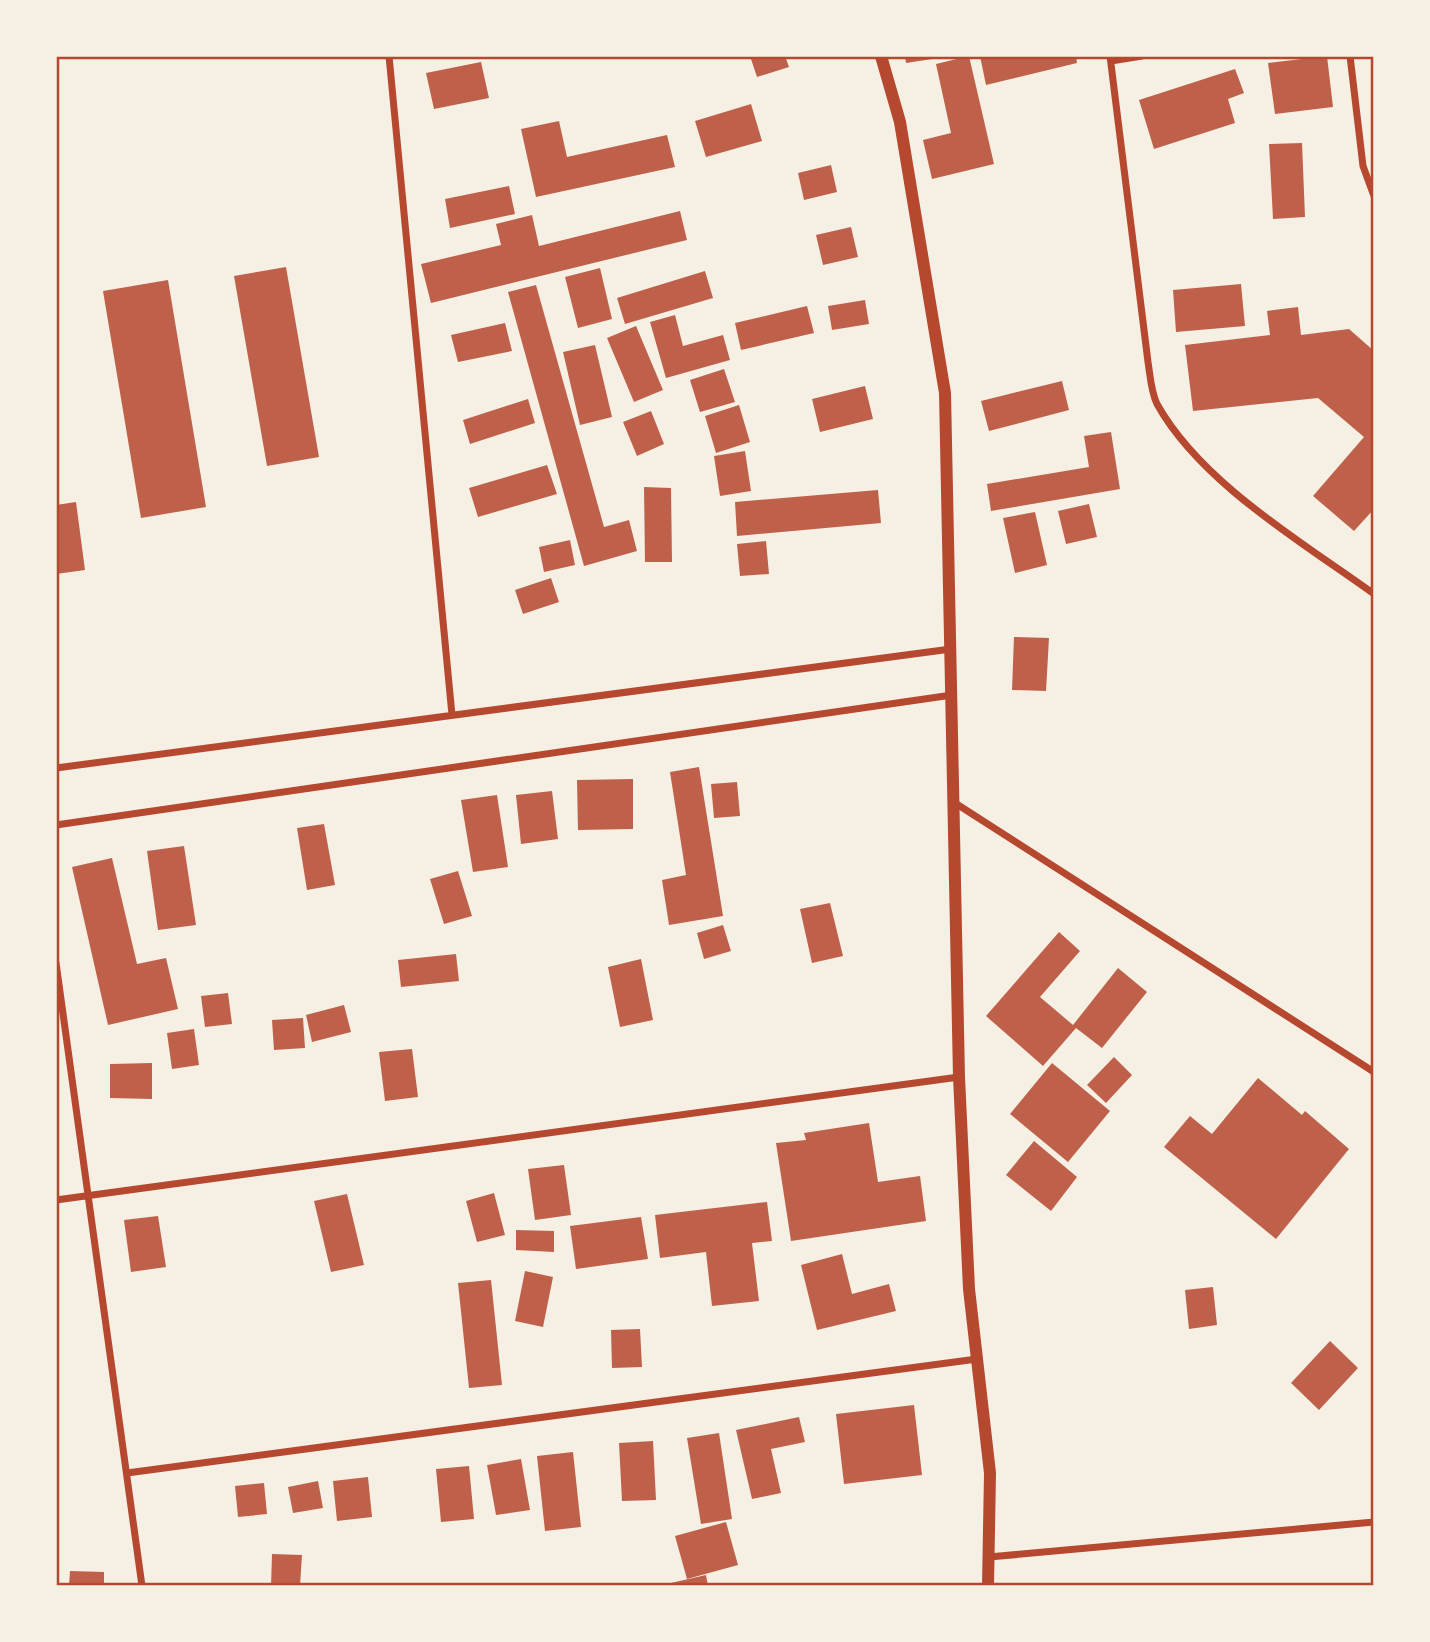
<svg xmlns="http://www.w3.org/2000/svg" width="1430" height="1642" font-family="'Zilla Slab',serif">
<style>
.building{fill:#bf614a}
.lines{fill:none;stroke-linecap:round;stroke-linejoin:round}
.minor{stroke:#b5482f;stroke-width:7}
.tertiary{stroke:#b5482f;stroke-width:12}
.neatline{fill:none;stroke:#b5482f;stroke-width:2.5}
</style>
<rect width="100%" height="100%" fill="#f6efe4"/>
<path class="building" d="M 750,56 L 785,56 L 789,67 L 757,77 Z
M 905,56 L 939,56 L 939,58 L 906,63 Z
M 969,56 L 994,164 L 932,179 L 923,140 L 951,133 L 936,64 Z
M 980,56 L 1076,56 L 1077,63 L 986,85 Z
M 1327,56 L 1333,107 L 1275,114 L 1268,63 Z
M 481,62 L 489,98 L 434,109 L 426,73 Z
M 1235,69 L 1244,93 L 1228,99 L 1235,123 L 1154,149 L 1139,100 Z
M 751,104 L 762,141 L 706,157 L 695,121 Z
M 559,121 L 567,157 L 667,135 L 675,167 L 536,197 L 521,129 Z
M 1302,143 L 1305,217 L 1273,219 L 1269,144 Z
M 831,165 L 837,192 L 804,200 L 798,173 Z
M 509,186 L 515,214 L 450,228 L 445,199 Z
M 680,211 L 687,240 L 431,303 L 421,264 L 501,245 L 496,224 L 532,215 L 539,246 Z
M 851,227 L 858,257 L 823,265 L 816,235 Z
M 286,267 L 319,457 L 267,466 L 234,276 Z
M 600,268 L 612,319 L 578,328 L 565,277 Z
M 705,271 L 713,298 L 625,324 L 617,298 Z
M 168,280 L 206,507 L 141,518 L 103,291 Z
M 1241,284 L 1245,326 L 1176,332 L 1173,290 Z
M 536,285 L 604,527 L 629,520 L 637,551 L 584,566 L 508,292 Z
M 865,300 L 869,324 L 832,330 L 828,306 Z
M 807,306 L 814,333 L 741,350 L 735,323 Z
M 1298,307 L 1301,335 L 1349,329 L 1374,351 L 1374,509 L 1354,531 L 1313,496 L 1364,437 L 1318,398 L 1193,411 L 1185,345 L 1270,335 L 1267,311 Z
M 675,315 L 683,346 L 723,335 L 730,360 L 666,378 L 650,322 Z
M 505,323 L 512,351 L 458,362 L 451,335 Z
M 636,326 L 663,390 L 634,402 L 607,338 Z
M 595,345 L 612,417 L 580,425 L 563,352 Z
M 724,369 L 735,402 L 700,412 L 690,380 Z
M 1062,381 L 1069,410 L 989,431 L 981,401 Z
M 865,386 L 873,419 L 820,432 L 812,399 Z
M 528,399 L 535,423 L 470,444 L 463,420 Z
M 739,405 L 750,442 L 716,453 L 705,416 Z
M 651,411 L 664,444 L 637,456 L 623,422 Z
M 1111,432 L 1120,489 L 991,511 L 987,484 L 1089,467 L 1084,436 Z
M 745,451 L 751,491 L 720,496 L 714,456 Z
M 547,465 L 557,494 L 478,517 L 469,488 Z
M 644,487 L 671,488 L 672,562 L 645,562 Z
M 878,490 L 881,523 L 737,536 L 735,502 Z
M 76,502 L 85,570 L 56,574 L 56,505 Z
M 1089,504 L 1097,537 L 1066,544 L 1058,511 Z
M 1035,512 L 1047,565 L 1015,573 L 1003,518 Z
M 570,540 L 575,565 L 544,572 L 539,547 Z
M 766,541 L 769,574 L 740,576 L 737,544 Z
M 551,578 L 559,602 L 523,614 L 515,590 Z
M 1014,637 L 1049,638 L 1046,691 L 1012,690 Z
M 699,767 L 723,916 L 669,925 L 662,880 L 686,875 L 670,772 Z
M 633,779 L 633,829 L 578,830 L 577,780 Z
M 737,782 L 740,816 L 714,818 L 711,784 Z
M 552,791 L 558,839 L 521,844 L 516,795 Z
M 497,795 L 508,867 L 473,872 L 461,800 Z
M 324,824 L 335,885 L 307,890 L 297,828 Z
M 184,846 L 196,925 L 158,930 L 147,851 Z
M 112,858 L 137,964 L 166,958 L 178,1009 L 108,1025 L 72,867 Z
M 458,871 L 472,916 L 444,924 L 430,879 Z
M 830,903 L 843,956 L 812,963 L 800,909 Z
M 723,925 L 731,951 L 704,959 L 697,933 Z
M 1059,932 L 1080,951 L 1040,997 L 1073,1025 L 1118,968 L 1147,992 L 1102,1048 L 1076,1028 L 1043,1066 L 986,1016 Z
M 456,954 L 459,981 L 401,987 L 398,960 Z
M 641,959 L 653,1020 L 620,1027 L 608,967 Z
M 228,993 L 232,1024 L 205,1027 L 201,996 Z
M 344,1005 L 351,1032 L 312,1042 L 306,1015 Z
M 303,1018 L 305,1048 L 274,1050 L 272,1020 Z
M 194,1029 L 199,1065 L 172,1069 L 167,1033 Z
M 412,1049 L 418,1097 L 385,1101 L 379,1052 Z
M 1114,1057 L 1132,1075 L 1106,1103 L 1087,1085 Z
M 152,1063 L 152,1099 L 110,1098 L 110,1064 Z
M 1052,1063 L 1110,1111 L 1068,1162 L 1010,1114 Z
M 1258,1078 L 1302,1115 L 1305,1111 L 1349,1149 L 1276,1239 L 1164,1147 L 1190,1116 L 1212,1134 Z
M 869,1123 L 878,1182 L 920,1176 L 926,1221 L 791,1241 L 776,1143 L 806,1140 L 804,1133 Z
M 1034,1141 L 1077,1177 L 1051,1211 L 1006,1175 Z
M 564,1165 L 571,1215 L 535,1220 L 528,1169 Z
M 494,1193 L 505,1235 L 477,1242 L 466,1201 Z
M 347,1194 L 364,1265 L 331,1272 L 314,1201 Z
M 767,1202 L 772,1241 L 752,1243 L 759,1301 L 712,1306 L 706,1252 L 660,1258 L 655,1215 Z
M 158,1216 L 166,1267 L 131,1272 L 124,1220 Z
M 641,1217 L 648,1259 L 576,1269 L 570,1226 Z
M 516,1230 L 554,1231 L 554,1252 L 516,1250 Z
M 842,1254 L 852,1294 L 889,1284 L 896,1311 L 817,1330 L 801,1265 Z
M 525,1271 L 553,1277 L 543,1327 L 515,1321 Z
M 491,1280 L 502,1385 L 469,1388 L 458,1283 Z
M 1213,1287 L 1217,1325 L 1189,1329 L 1185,1290 Z
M 640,1329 L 642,1367 L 612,1368 L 611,1330 Z
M 1330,1341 L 1358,1368 L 1319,1410 L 1291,1383 Z
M 914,1405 L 922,1475 L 844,1484 L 836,1414 Z
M 799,1417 L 805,1442 L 771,1449 L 781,1493 L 752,1499 L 736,1430 Z
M 719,1433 L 732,1519 L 701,1524 L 687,1438 Z
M 653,1441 L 656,1500 L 622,1501 L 619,1443 Z
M 573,1452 L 581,1527 L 545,1531 L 537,1456 Z
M 521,1459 L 530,1510 L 496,1515 L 487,1465 Z
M 469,1466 L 474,1519 L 441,1522 L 436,1469 Z
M 368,1477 L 372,1517 L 337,1521 L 333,1481 Z
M 318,1481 L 323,1508 L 293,1513 L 288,1487 Z
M 264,1483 L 267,1514 L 238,1517 L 235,1486 Z
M 726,1522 L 738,1565 L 687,1579 L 675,1536 Z
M 272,1554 L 302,1555 L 300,1586 L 271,1586 Z
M 70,1571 L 104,1572 L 104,1586 L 69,1586 Z
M 706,1575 L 708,1586 L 662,1586 L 662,1585 Z"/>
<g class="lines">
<path class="minor" d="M 389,56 L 452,715
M 1110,56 L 1148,362 C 1150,374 1151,392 1157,404 C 1201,483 1302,542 1374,594
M 1350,56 L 1363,166 L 1374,196
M 1111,61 L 1142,56
M 56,768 L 951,649
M 955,803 L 1374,1072
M 56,825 L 952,695
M 56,963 L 142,1586
M 56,1200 L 959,1077
M 127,1473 L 977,1359
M 989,1557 L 1374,1522"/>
<path class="tertiary" d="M 881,56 L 900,122 L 945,393 L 959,1077 L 969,1289 L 990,1473 L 988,1586"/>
</g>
<rect width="1430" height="1642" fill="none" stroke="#f6efe4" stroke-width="116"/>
<rect x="58" y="58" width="1314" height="1526" class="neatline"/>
</svg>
